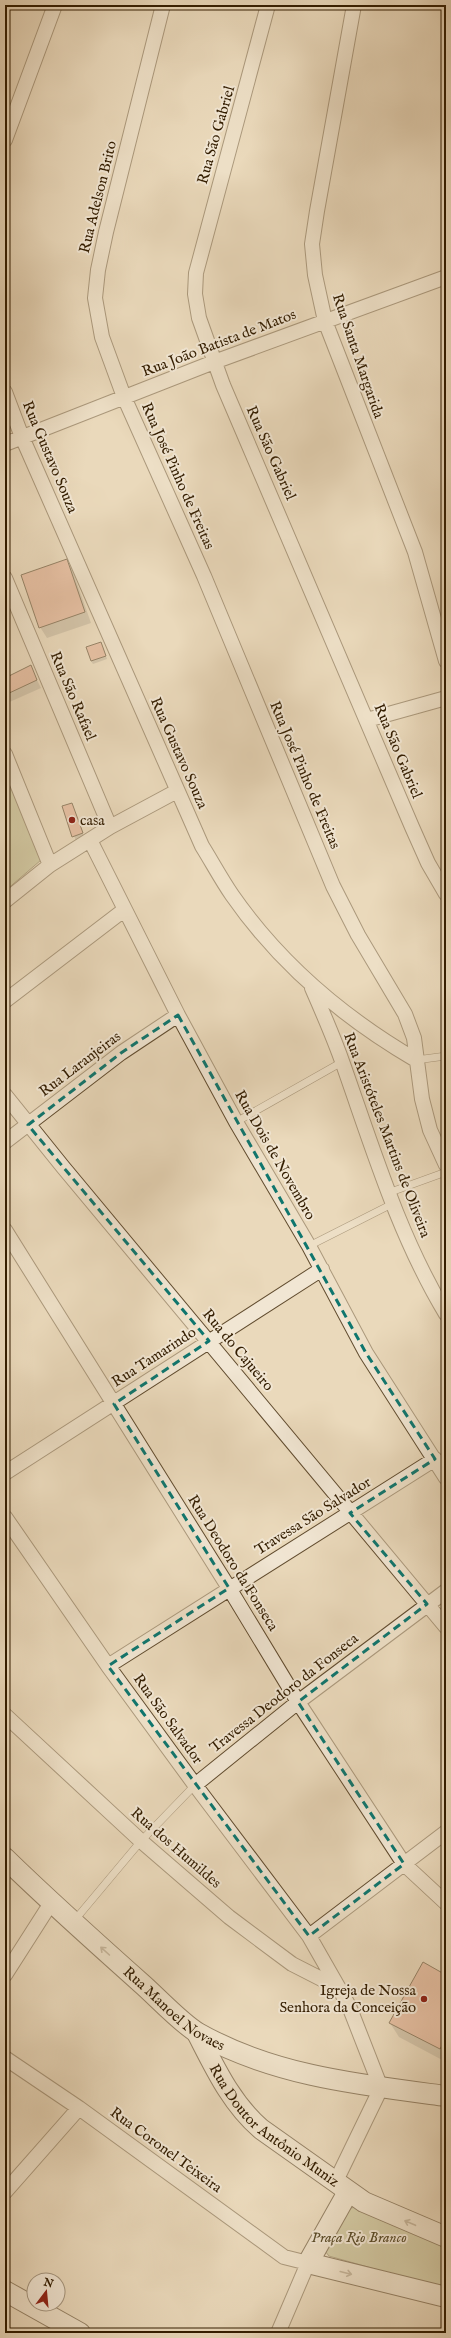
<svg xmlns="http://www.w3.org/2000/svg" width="451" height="2338" font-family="'IM FELL English',serif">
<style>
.green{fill:#bdbd8c;stroke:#786d46}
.shadow{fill:#0003}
.building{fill:#e2a286;stroke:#331d00}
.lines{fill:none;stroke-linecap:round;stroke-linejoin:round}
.lane-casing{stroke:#614c2f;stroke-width:8}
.street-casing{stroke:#614c2f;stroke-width:16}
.secondary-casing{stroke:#331d00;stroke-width:22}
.lane{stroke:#f1e6d3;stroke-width:7}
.street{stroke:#f1e6d3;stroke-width:14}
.secondary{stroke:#f1e6d3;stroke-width:20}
.oneway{stroke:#9c8c74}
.marked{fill:none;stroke:#0f766e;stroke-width:3;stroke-dasharray:8 5;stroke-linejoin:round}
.poi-dot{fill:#8f2418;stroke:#f1e6d3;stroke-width:1.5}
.labels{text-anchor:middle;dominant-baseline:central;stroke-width:4;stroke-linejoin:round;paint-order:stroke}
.street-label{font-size:15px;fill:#331d00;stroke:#f1e6d3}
.poi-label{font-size:15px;fill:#331d00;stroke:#f1e6d3;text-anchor:start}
.park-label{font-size:15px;font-style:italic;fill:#5c4d2a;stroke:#f1e6d3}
</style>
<rect width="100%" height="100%" fill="#ead9bb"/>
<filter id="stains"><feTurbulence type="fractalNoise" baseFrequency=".005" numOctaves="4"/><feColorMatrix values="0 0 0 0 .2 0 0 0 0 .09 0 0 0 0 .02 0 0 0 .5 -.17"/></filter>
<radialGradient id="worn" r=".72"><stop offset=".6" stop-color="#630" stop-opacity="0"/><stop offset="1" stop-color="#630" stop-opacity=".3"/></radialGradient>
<path class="green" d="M 5,773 L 41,860 L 5,891 Z
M 358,2207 L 446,2244 L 446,2289 L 329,2256 L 321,2246 L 342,2209 Z"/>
<path class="shadow" d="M 67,560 L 73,572 L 91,623 L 47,638 L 40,627 Z
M 103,647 L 107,659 L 93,664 L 91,661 Z
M 34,674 L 41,688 L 5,704 L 5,679 Z
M 71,804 L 86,841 L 77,844 L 64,807 Z
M 446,1976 L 446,2062 L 399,2037 L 390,2023 Z"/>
<path class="building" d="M 67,559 L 85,612 L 39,628 L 21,575 Z
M 101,642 L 106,656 L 91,661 L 86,647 Z
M 31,665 L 37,680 L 5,695 L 5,678 Z
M 72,803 L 83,833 L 72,837 L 62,806 Z
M 423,1962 L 446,1975 L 446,2038 L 440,2049 L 389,2023 Z"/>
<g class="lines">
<defs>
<path id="lane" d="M 416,1060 L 446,1056
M 236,1122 L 342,1062
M 388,1193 L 446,1172
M 309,1246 L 392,1204
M 74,1921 L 141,1841 L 195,1785"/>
<path id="street" d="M 163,5 L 106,232 L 98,270 L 95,298 L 102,337 L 124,397 L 204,576 L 333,886 L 358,935 L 405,1014 L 414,1038 L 422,1099 L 430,1130 L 446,1165
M 268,5 L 196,273 L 195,294 L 199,318 L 223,385 L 412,827 L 428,863 L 446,894
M 354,5 L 317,211 L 312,244 L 315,275 L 325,321 L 415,552 L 446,661
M 5,140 L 55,5
M 5,392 L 22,437 L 202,846 C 212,862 221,879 232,895 C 280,964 344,1018 416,1060
M 5,444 L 214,362 L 446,277
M 5,578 L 110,827
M 367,720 L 446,698
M 5,754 L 50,865
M 90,840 L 178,1015 L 236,1122 L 309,1246 L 366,1353 L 446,1478
M 5,901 L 50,865 L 110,827 L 177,791
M 312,988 C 323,1013 334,1038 343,1064 C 373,1149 399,1236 446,1314
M 5,1001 L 124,910
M 5,1095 L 63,1167 L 446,1627
M 5,1142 L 121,1053 L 178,1015
M 5,1230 L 229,1588 L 298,1702 L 404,1864 L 446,1903
M 5,1473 L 322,1269
M 5,1517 L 108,1666 L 195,1785 L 309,1936 L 349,2006 L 381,2088 L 335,2183
M 108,1666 L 435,1459
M 5,1715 L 141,1841 L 229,1917 L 292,1964 L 339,1988
M 195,1785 L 298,1702 L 446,1591
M 309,1936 L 446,1832
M 5,1975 L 51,1903
M 5,2058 L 79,2108 L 284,2257 L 308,2263 L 278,2333
M 5,2192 L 79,2108"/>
<g id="secondary">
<path id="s1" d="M 5,1858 C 49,1901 95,1942 141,1983 C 156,1996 182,2024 198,2033 C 274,2076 361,2085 446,2096"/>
<path id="s2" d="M 197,2033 C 215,2068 231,2103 261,2129 L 364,2202 L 446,2237"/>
<path d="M 348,2192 L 308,2263 L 446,2297"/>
<path d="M 5,2291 L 80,2333"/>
</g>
</defs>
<use href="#lane" class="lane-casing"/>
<use href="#street" class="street-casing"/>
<use href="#secondary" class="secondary-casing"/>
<use href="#lane" class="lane"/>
<use href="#street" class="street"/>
<use href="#secondary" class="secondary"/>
</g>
<defs><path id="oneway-shaft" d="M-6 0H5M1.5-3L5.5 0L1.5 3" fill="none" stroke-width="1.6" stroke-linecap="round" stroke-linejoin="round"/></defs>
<g class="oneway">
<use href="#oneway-shaft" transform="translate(105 1951) rotate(-138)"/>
<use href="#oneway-shaft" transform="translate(410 2223) rotate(-157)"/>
<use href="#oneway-shaft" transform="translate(346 2273) rotate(14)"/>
</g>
<path d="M0 0H451V2338H0ZM 178,1015 L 366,1353 L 435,1459 L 350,1513 L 427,1604 L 298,1702 L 404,1864 L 309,1936 L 108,1666 L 229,1588 L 114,1404 L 209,1341 L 28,1125 L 121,1053 Z" fill="#ead9bb" fill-opacity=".55" fill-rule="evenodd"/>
<path class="marked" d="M 178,1015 L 366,1353 L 435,1459 L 350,1513 L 427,1604 L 298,1702 L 404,1864 L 309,1936 L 108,1666 L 229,1588 L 114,1404 L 209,1341 L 28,1125 L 121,1053 Z"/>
<g class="poi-dot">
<circle cx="72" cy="820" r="4"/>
<circle cx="424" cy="1999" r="4"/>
</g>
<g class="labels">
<g class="street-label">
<text transform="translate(216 135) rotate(-74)">Rua São Gabriel</text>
<text transform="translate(98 197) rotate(-76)">Rua Adelson Brito</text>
<text transform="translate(219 343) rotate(-21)">Rua João Batista de Matos</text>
<text transform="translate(358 356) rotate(71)">Rua Santa Margarida</text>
<text transform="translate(271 453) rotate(66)">Rua São Gabriel</text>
<text transform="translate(50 457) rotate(67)">Rua Gustavo Souza</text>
<text transform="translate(178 476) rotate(66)">Rua José Pinho de Freitas</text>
<text transform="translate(73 696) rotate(67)">Rua São Rafael</text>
<text transform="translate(398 751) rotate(67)">Rua São Gabriel</text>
<text transform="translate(179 753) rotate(66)">Rua Gustavo Souza</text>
<text transform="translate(305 775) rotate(67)">Rua José Pinho de Freitas</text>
<text transform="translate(80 1064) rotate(-37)">Rua Laranjeiras</text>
<text transform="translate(387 1135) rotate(69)">Rua Aristóteles Martins de Oliveira</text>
<text transform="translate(275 1155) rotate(60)">Rua Dois de Novembro</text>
<text transform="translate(238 1350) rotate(50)">Rua do Cajueiro</text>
<text transform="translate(154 1357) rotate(-33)">Rua Tamarindo</text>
<text transform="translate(313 1516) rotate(-32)">Travessa São Salvador</text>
<text transform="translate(233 1563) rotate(58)">Rua Deodoro da Fonseca</text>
<text transform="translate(284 1693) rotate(-38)">Travessa Deodoro da Fonseca</text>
<text transform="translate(168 1719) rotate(54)">Rua São Salvador</text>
<text transform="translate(176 1848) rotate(41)">Rua dos Humildes</text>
<text stroke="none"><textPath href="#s1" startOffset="227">Rua Manoel Novaes</textPath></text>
<text stroke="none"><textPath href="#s2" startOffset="123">Rua Doutor Antônio Muniz</textPath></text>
<text transform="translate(166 2150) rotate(36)">Rua Coronel Teixeira</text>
</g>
<g class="poi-label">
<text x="80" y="820">casa</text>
<text x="416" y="1990" text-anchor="end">Igreja de Nossa<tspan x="416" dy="17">Senhora da Conceição</tspan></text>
</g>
<g class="park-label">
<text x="359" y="2237">Praça Rio Branco</text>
</g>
</g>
<rect width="451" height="2338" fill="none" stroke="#ead9bb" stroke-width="20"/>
<rect x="6" y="6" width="439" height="2326" fill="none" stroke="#331d00" stroke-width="2"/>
<rect x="10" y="10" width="431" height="2318" fill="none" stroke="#331d00"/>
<g transform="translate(46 2292) rotate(16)"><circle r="19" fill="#f1e6d3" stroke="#a5967f"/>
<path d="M0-3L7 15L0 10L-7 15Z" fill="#8f2418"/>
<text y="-6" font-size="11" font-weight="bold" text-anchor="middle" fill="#331d00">N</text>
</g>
<rect width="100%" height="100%" filter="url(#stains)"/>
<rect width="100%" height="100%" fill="url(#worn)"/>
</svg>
